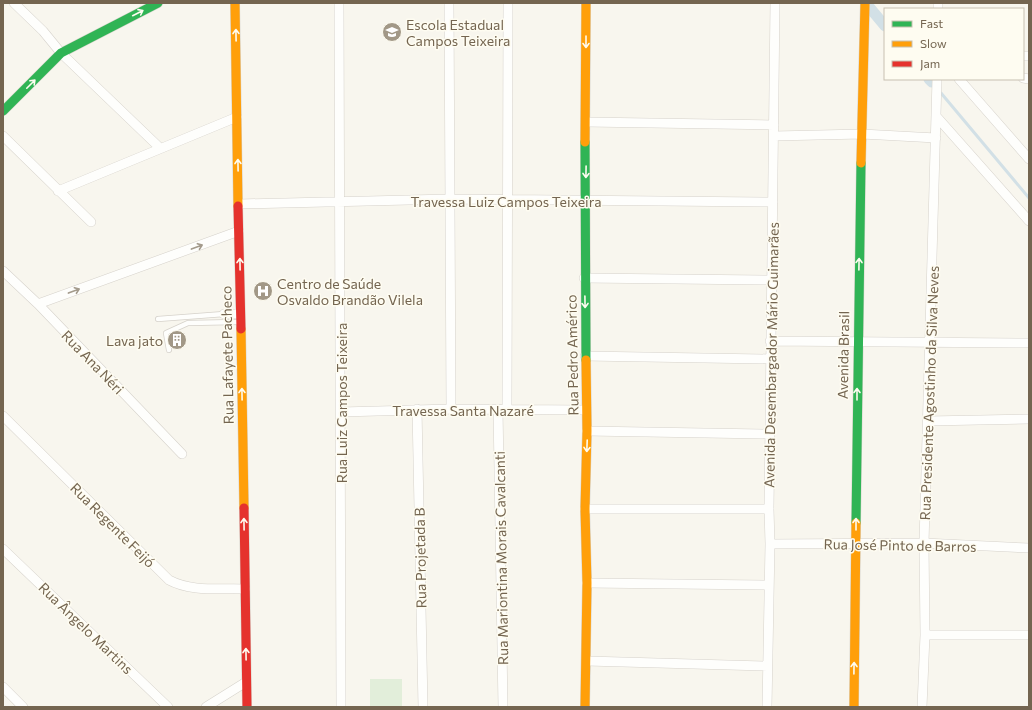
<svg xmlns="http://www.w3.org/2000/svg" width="1032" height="710" font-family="Commissioner,sans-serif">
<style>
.pitch{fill:#e2eeda}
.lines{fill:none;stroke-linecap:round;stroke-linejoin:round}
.stream{stroke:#d2e0e6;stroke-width:3}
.canal{stroke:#d2e0e6;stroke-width:11}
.lane-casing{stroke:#d6d2cb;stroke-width:6}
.street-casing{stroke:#d6d2cb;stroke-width:10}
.fast-casing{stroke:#d7d3cb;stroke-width:10}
.slow-casing{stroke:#d7d3cb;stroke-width:10}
.jam-casing{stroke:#d7d3cb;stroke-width:10}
.lane{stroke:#fefefc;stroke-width:4.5}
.street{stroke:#fefefc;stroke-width:9}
.fast{stroke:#30b455;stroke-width:9}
.slow{stroke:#ff9f0a;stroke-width:9}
.jam{stroke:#e5322d;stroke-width:9}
.oneway{stroke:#fefcf1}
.oneway2{stroke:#a49b8c}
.labels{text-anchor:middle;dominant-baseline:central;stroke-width:3;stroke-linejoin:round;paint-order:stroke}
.poi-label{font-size:14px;fill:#746550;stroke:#fefcf1;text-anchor:start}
.street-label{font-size:14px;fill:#746550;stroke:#fefcf1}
</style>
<rect width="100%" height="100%" fill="#f8f6ee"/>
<path class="pitch" d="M 370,679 L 402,679 L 402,707 L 370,707 Z"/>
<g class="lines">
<path class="stream" d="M 941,93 L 1029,198"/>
<path class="canal" d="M 870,8 L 885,26
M 929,79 L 932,82"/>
<defs>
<path id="lane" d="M 158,319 L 224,314
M 169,350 L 166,333 L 188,323 L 239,322"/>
<path id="street" d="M 14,3 L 43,31 L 61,53 L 160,148
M 339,3 L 341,707
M 449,3 L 451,409
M 938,9 L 938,3
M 1023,56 L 1029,56
M 1023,78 L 1029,79
M 959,79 L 1029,159
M 936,116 L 1029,221
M 586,122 L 774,125
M 3,136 L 91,222
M 774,136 L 862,134 L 936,138
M 58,191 L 237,117
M 239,204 L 450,199 L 773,202
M 3,271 L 38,304 L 182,454
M 584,278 L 771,280
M 38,304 L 239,231
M 224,314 L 240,314
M 770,341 L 1029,343
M 585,356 L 770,359
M 417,409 L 423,707
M 498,409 L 503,707
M 507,409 L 508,3
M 341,412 L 451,409 L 586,410
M 3,416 L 169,580 C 191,592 220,588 245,589
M 928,421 L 1029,419
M 587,431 L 770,434
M 585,509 L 769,509
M 770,544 L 924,543 L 1029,548
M 3,549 L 168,707
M 587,583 L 769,585
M 925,635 L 1029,635
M 587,661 L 767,666
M 3,687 L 23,707
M 206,707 L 246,682
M 767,707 L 770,544 L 769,509 L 775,3
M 922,707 L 925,635 L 924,543 L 937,79"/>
<path id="fast" d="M 3,111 L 61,53 L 158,3
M 585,142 L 586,360
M 856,523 L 861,163"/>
<path id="slow" d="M 235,3 L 238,206
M 585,142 L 586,3
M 861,163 L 865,3
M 241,329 L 244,508
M 585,707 L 587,583 L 585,509 L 587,431 L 586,360
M 854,707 L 856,523"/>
<path id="jam" d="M 238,206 L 241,329
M 244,508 L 247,707"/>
</defs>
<use href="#lane" class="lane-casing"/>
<use href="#street" class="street-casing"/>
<use href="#fast" class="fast-casing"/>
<use href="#slow" class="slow-casing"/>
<use href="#jam" class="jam-casing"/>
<use href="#lane" class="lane"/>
<use href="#street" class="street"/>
<use href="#fast" class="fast"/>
<use href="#slow" class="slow"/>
<use href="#jam" class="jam"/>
</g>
<defs><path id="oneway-shaft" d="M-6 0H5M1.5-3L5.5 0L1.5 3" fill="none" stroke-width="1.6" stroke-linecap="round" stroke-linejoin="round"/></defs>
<g class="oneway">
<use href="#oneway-shaft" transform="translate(138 13) rotate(-27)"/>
<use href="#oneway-shaft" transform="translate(236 35) rotate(-91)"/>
<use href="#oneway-shaft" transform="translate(586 42) rotate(90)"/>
<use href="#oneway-shaft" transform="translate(31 84) rotate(-45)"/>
<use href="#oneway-shaft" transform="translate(238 165) rotate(-91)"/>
<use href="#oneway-shaft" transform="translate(586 172) rotate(91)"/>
<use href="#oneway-shaft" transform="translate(240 264) rotate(-91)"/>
<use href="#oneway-shaft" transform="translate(859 264) rotate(-89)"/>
<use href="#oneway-shaft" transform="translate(585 302) rotate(89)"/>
<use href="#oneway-shaft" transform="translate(242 394) rotate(-91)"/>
<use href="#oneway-shaft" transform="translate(857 394) rotate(-90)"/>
<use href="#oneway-shaft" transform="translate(587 446) rotate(92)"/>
<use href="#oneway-shaft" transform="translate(244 524) rotate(-91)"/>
<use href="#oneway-shaft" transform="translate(856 524) rotate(-90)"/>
<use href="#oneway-shaft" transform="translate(246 654) rotate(-91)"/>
<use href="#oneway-shaft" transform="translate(854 668) rotate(-89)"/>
</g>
<g class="oneway2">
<use href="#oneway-shaft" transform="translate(197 247) rotate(-20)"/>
<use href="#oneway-shaft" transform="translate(74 291) rotate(-20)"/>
</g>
<defs>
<symbol id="school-disc" viewBox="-11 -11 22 22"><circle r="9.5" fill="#a29887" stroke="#fefcf1"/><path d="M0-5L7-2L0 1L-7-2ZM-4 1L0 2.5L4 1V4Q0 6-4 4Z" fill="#fff"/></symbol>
<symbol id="hospital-disc" viewBox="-11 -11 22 22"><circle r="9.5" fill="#a29887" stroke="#fefcf1"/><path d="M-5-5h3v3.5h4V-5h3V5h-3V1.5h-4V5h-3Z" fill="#fff"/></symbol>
<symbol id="building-disc" viewBox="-11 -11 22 22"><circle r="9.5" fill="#a29887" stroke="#fefcf1"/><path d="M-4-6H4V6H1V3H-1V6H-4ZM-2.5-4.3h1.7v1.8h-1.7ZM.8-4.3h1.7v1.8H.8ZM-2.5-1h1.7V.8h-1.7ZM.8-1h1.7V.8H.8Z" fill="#fff"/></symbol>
</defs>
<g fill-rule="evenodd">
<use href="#school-disc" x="381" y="21" width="22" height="22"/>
<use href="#hospital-disc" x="252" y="280" width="22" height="22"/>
<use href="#building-disc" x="166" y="329" width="22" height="22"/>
</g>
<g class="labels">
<g class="poi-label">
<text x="406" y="24">Escola Estadual<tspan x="406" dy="16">Campos Teixeira</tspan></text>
<text x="277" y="283">Centro de Saúde<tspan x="277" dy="16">Osvaldo Brandão Vilela</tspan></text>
<text x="163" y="340" text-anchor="end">Lava jato</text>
</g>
<g class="street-label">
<text x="506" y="201">Travessa Luiz Campos Teixeira</text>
<text transform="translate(227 355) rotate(-91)">Rua Lafayete Pacheco</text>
<text transform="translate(572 355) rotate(-91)">Rua Pedro Américo</text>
<text transform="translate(771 355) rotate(-89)">Avenida Desembargador Mário Guimarães</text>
<text transform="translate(843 355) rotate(-89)">Avenida Brasil</text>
<text transform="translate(93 362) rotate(46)">Rua Ana Néri</text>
<text transform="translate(929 393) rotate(-88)">Rua Presidente Agostinho da Silva Neves</text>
<text transform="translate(341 403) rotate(-90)">Rua Luiz Campos Teixeira</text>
<text x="463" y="410">Travessa Santa Nazaré</text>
<text transform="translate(113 525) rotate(45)">Rua Regente Feijó</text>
<text transform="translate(900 545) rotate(1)">Rua José Pinto de Barros</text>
<text transform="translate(420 558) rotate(-91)">Rua Projetada B</text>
<text transform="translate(501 558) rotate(-91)">Rua Mariontina Morais Cavalcanti</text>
<text transform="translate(86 628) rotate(44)">Rua Ângelo Martins</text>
</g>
</g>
<rect width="1032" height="710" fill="none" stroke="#746550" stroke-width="8"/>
<rect x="884" y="8" width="140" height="72" fill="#fefcf1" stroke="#c7c0b1"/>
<rect x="892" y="21" width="20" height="6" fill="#30b455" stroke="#c7c0b1"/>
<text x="920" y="28" font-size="12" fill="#746550">Fast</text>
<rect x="892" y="41" width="20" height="6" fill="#ff9f0a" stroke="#c7c0b1"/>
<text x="920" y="48" font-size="12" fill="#746550">Slow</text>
<rect x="892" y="61" width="20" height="6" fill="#e5322d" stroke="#c7c0b1"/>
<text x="920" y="68" font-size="12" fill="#746550">Jam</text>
</svg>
